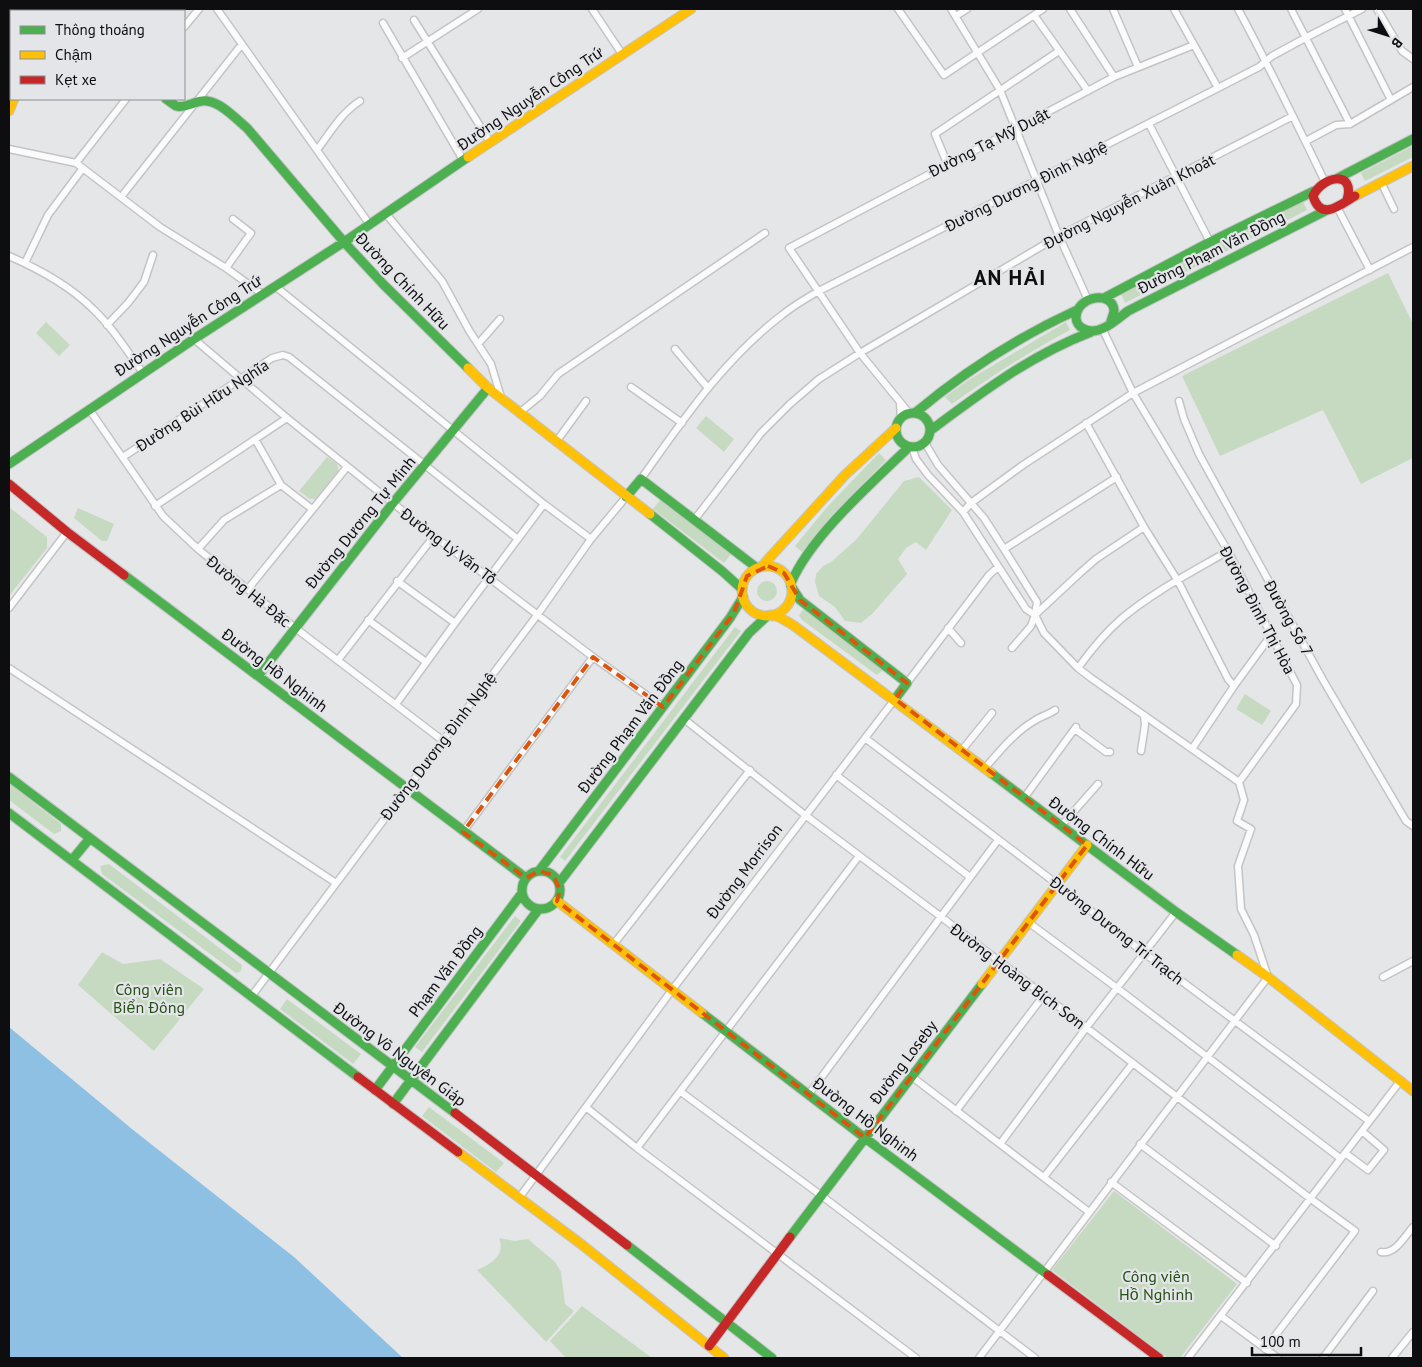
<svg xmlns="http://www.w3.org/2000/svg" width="1422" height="1367" font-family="'PT Sans',sans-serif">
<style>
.green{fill:#c6dac1}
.water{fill:#8ec0e4}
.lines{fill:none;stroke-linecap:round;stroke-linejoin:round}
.street-casing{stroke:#c4c4c6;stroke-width:9}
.fast-casing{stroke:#c4c4c6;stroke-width:11}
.slow-casing{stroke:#c4c4c6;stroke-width:11}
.jam-casing{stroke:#c4c4c6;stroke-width:11}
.street{stroke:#fbfbfc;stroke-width:6}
.fast{stroke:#4caf50;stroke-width:9}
.slow{stroke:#ffc107;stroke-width:9}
.jam{stroke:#c62828;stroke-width:9}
.marked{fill:none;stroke:#dd550c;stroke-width:4;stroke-dasharray:10 6;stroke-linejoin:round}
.labels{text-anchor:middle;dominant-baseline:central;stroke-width:4.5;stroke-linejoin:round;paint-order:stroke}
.street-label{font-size:16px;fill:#0e0e10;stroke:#e4e5e9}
.park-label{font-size:16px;fill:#255213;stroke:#e4e5e9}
.district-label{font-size:21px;font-weight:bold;letter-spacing:1px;fill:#0e0e10;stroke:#e4e5e9}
</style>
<rect width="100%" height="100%" fill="#e5e6e8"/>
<path class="green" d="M 1413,146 L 1413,157 L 1365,181 L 1361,173 Z
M 1303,202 L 1307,210 L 1125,303 L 1121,294 Z
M 1388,273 L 1413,324 L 1413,458 L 1361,484 L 1323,410 L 1220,456 L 1182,376 Z
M 46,322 L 70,345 L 59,356 L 36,333 Z
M 1066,322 L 1070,330 C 1029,352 990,377 952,404 L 945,397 L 970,379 Z
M 706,416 L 734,439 L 724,452 L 696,428 Z
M 879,453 L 886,460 L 831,516 L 802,552 L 795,546 L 828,506 Z
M 327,457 L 337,464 L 339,472 L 317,499 L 310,499 L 299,491 Z
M 919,477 L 952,510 L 926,550 L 916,542 L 906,548 L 898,559 L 907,574 L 873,613 L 861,623 L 845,621 L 835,607 L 819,596 L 815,582 L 816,574 L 823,566 L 831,562 L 856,540 L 904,481 Z
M 661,499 L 731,554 L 724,563 L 653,509 Z
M 9,507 L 47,537 L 47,548 L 9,596 Z
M 78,508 L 114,524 L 107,541 L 102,541 L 74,518 Z
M757 591a10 10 0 1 1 20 0a10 10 0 1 1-20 0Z
M 806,608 L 883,667 L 882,671 L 877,675 L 802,620 L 799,616 L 803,609 Z
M 735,627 L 741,631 L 565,861 L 560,857 Z
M 1245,694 L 1271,711 L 1262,725 L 1236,709 Z
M 9,784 L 61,824 L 61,831 L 54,834 L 9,800 Z
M 109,864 L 242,965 L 241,971 L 236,973 L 102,874 L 100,866 Z
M 515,916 L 521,921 L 422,1052 L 415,1047 Z
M 102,952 L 123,964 L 160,959 L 204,989 L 154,1051 L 78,985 Z
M 287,999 L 361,1054 L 353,1064 L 280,1009 Z
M 429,1107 L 504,1163 L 496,1172 L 422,1116 Z
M 1114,1191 L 1237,1284 L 1180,1358 L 1168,1358 L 1052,1270 Z
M 499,1238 L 515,1241 L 528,1239 L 555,1262 L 561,1272 L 565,1304 L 574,1311 L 546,1342 L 477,1270 C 491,1264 506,1255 499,1238 Z
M 582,1306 L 652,1358 L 566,1358 L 550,1341 Z"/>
<path class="water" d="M 9,1027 L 132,1129 L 294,1257 L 403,1358 L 9,1358 Z"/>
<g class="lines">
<defs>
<path id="street" d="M 217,9 L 370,225
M 592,9 L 622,54
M 898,9 L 944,75 L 1043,9
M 951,9 L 1000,90 L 1059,236 L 1088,300
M 1070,9 L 1114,77
M 1113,9 L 1138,67
M 1174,9 L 1218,88
M 1238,9 C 1269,66 1297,124 1325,182
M 1291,9 L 1350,124
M 1345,9 L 1391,100
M 1377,9 L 1402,51 L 1413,59
M 1034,15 L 1088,91
M 956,16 L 967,9
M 414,20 L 490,142
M 383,23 L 463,160
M 184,27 L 199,9
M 402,58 L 478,9
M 1149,124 L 1210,242
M 1306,141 L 1336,125 L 1350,124 L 1413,87
M 9,149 L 76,163 L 160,227 L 226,268 L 262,294
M 317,150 C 330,133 341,113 360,101
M 76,163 L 126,99
M 947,163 L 935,134 L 1059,51
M 1381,182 L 1394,209
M 121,197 L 242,44
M 1337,207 L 1370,270
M 386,214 L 442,281 L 470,332 L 491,364 L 501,397
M 9,256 C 39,269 70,286 93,309 C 113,328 127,351 143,373
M 25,263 L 48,215 L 83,168
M 226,268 L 251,233 L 233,219
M 275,286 L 544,504 L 591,539
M 107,325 L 128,303 L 144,282 L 153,255
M 194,339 L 287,418 L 434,536 L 593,657 L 663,707
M 478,344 L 500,319
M 675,349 L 708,388
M 631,387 L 682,423
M 1179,401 L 1184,419 L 1199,454 L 1323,680 L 1406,821 L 1413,826
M 900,403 L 901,419
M 89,409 L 163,516 L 198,549 L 294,627 L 442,740
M 519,413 L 540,396 L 558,374 L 765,233
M 909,413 L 860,353 L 789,248 L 1114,77 L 1194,45
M 1086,423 L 1144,527 L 1178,581 L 1228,679 L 1234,686
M 255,439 L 281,485 L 312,509
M 556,442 L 586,401
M 925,443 L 938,465 L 984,518 L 1004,549 L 1037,602 L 1035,615
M 912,447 L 916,459 L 928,475 L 963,512 L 1026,609 L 1035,615 L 1044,633 L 1078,668 L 1091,678 L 1239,782
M 123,457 L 272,358 L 283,355 L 289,357 L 518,539
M 641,479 C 683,420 724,359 782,315 C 793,306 805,299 817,292 L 1218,88 L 1259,67 L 1272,56 L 1307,37 L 1362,9
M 155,506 L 287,418
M 963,512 L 971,503 L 1023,465 L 1133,393 L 1413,247
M 695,519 L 761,433 L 790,404 L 819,379 L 860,353 L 1059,236 L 1293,116
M 198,549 L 224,520 L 281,485
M 1004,549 L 1117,477
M 397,581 L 455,623
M 248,589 L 347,467
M 9,608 L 67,532
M 368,620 L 426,662
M 948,628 L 961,643
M 1012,648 L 1031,626 L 1035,615 L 1080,573 L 1096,559 L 1144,527
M 338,660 L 434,536
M 9,668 L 336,883
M 1078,668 C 1091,650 1105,633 1121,619 C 1153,592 1192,572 1228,551
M 907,683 L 989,575 L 998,567
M 396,704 L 455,623 L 544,504
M 684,719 L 805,815 L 940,916 L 1311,1199 L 1355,1231 L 1265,1349
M 1075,729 L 1106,752 L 1110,752
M 865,738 L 1057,884 L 1144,953 L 1369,1121
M 1192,749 L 1234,686 L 1272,634
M 962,750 L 992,713
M 1141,751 L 1145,725 L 1144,715
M 985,768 C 999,752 1015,732 1034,721 C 1041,716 1048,715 1055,710
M 836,775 L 970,877
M 1024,798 L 1076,727
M 1061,826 L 1098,784
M 463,832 L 593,657
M 1028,922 L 1117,988 L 1340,1158
M 613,945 L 750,770
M 1383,977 L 1413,961
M 251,997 L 538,614 L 591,539 L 626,497
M 911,1076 L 1089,1212
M 681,1092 L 822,1196 L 1035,1358
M 809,1094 L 998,840
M 587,1108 L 637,1148 L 916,1358
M 956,1111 L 1044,995
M 1000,1144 L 1086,1028 L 1176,912
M 1140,1144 L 1276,1246
M 637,1148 L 859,856
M 1345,1153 L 1368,1170 L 1384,1150 L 1362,1131
M 1044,1177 L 1133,1063
M 1111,1182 L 1247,1283
M 519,1198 L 672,990 L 895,699
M 1381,1252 C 1395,1255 1405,1236 1413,1227
M 1221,1316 L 1278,1358
M 979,1358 L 1268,977 L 1254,935 L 1241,909 L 1238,866 L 1251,829 L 1237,821 L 1244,800 L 1239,782 L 1296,704 L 1297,685 L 1228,551 L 1133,393 L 1102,328
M 1188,1358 L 1401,1080
M 1323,1358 L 1373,1291
M 1392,1358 L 1413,1332"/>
<path id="fast" d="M 9,60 L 11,54
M 166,99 C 169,101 173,104 176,106 C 186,109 197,99 207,101 C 222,103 236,119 247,128 L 344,242 L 383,284 L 468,368
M 1338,178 L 1413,139
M 1104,298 L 1210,242 L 1314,191
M 1111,321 C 1112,318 1114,313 1114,310 C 1112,290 1077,296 1076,317 C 1076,322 1079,327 1084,329 C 1099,337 1117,319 1128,311 L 1325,211
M896 430a17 17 0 1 1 34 0a17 17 0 1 1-34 0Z
M 915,413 C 965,371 1018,337 1077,310
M 931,430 C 982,392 1031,355 1091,332
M 9,464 L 194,339 L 344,242 L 468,157
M 626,497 L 641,479 L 757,568
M 650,514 L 722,571 L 742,589
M 124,575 L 526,878
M 791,583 C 811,536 872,483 909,447
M 791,586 L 800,600 L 907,683 L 895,699
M 258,676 L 393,503 L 488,388
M 991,773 L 1176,912 L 1237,955
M 9,777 L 455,1113
M 9,813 L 358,1077
M 72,860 L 90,838
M522 890a19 19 0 1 1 38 0a19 19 0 1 1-38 0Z
M 539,871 L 730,618 L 743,597
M 559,883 L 749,633 L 767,616
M 702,1013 L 865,1138 L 1048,1275
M 375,1090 L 522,893
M 393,1104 L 538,910
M 790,1237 L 982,984
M 627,1245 L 772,1358"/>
<path id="slow" d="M 16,11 L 18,9
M 9,111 L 14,99
M 468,157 L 691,9
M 1355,196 L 1413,166
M 468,368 L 488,388 L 650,514
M 762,566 L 845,475 L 896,428
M742 591a25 25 0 1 1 50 0a25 25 0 1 1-50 0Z
M 770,615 L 779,617 L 793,625 L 991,773
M 557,901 L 702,1013
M 1237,955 L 1268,977 L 1413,1091
M 982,984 L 1087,845
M 458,1152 L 581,1244 L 724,1358"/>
<path id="jam" d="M 58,9 L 60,11
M 1347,200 C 1356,170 1323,175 1313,196 C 1321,222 1340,205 1355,196
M 9,484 L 67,532 L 124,575
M 358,1077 L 458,1152
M 455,1113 L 627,1245
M 1048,1275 L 1159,1358
M 709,1346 L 790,1237"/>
</defs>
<use href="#street" class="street-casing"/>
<use href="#fast" class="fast-casing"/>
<use href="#slow" class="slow-casing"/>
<use href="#jam" class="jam-casing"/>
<use href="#street" class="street"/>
<use href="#fast" class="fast"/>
<use href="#slow" class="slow"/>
<use href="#jam" class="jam"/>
</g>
<path class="marked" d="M 768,566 L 784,573 L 800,600 L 907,683 L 895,699 L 1087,845 L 865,1138 L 557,901 L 560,890 L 553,875 L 539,871 L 526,878 L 463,832 L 593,657 L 663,707 L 734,613 L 747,576 Z"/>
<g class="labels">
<g class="street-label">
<text transform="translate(530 98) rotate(-34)">Đường Nguyễn Công Trứ</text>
<text transform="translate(989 142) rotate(-27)">Đường Tạ Mỹ Duật</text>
<text transform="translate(1026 186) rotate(-27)">Đường Dương Đình Nghệ</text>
<text transform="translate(1129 201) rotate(-27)">Đường Nguyễn Xuân Khoát</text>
<text transform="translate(1211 252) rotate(-27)">Đường Phạm Văn Đồng</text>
<text transform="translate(403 281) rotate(46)">Đường Chính Hữu</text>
<text transform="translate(188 325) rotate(-33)">Đường Nguyễn Công Trứ</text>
<text transform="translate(202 405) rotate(-33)">Đường Bùi Hữu Nghĩa</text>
<text transform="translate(360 522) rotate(-51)">Đường Dương Tự Minh</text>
<text transform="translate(449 546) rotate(37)">Đường Lý Văn Tố</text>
<text transform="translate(249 591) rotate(39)">Đường Hà Đặc</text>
<text transform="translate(1258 610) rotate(62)">Đường Đinh Thị Hòa</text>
<text transform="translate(1289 618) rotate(61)">Đường Số 7</text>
<text transform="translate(275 670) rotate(37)">Đường Hồ Nghinh</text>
<text transform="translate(630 726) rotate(-53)">Đường Phạm Văn Đồng</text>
<text transform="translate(438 746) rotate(-53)">Đường Dương Đình Nghệ</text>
<text transform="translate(1102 838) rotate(37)">Đường Chính Hữu</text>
<text transform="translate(744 871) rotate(-53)">Đường Morrison</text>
<text transform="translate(1117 930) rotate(38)">Đường Dương Trí Trạch</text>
<text transform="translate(445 971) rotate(-53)">Phạm Văn Đồng</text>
<text transform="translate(1018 976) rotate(37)">Đường Hoàng Bích Sơn</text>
<text transform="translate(400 1054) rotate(37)">Đường Võ Nguyên Giáp</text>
<text transform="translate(903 1062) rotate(-53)">Đường Loseby</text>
<text transform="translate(866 1119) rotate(37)">Đường Hồ Nghinh</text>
</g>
<g class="park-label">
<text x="149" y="989">Công viên<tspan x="149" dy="18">Biển Đông</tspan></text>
<text x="1156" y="1276">Công viên<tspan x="1156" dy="18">Hồ Nghinh</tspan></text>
</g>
<g class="district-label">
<text x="1010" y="277">AN HẢI</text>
</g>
</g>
<rect width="1422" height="1367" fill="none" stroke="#0e0e10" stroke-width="20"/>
<rect x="10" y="10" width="175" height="90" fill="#e4e5e9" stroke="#8e8f92"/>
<rect x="20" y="26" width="25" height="8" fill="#4caf50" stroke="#8e8f92"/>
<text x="55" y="35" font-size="15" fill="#0e0e10">Thông thoáng</text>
<rect x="20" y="51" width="25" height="8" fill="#ffc107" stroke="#8e8f92"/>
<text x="55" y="60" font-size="15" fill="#0e0e10">Chậm</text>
<rect x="20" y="76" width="25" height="8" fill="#c62828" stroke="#8e8f92"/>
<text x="55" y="85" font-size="15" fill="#0e0e10">Kẹt xe</text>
<g transform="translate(1387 35) rotate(129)" stroke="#e4e5e9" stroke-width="4" paint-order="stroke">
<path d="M0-4L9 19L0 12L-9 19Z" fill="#0e0e10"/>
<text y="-8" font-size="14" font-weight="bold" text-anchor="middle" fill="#0e0e10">B</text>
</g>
<path d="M1252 1347v8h109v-8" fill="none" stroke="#0e0e10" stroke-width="2.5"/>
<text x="1260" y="1347" font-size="15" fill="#0e0e10" stroke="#e4e5e9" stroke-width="4" paint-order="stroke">100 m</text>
</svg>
